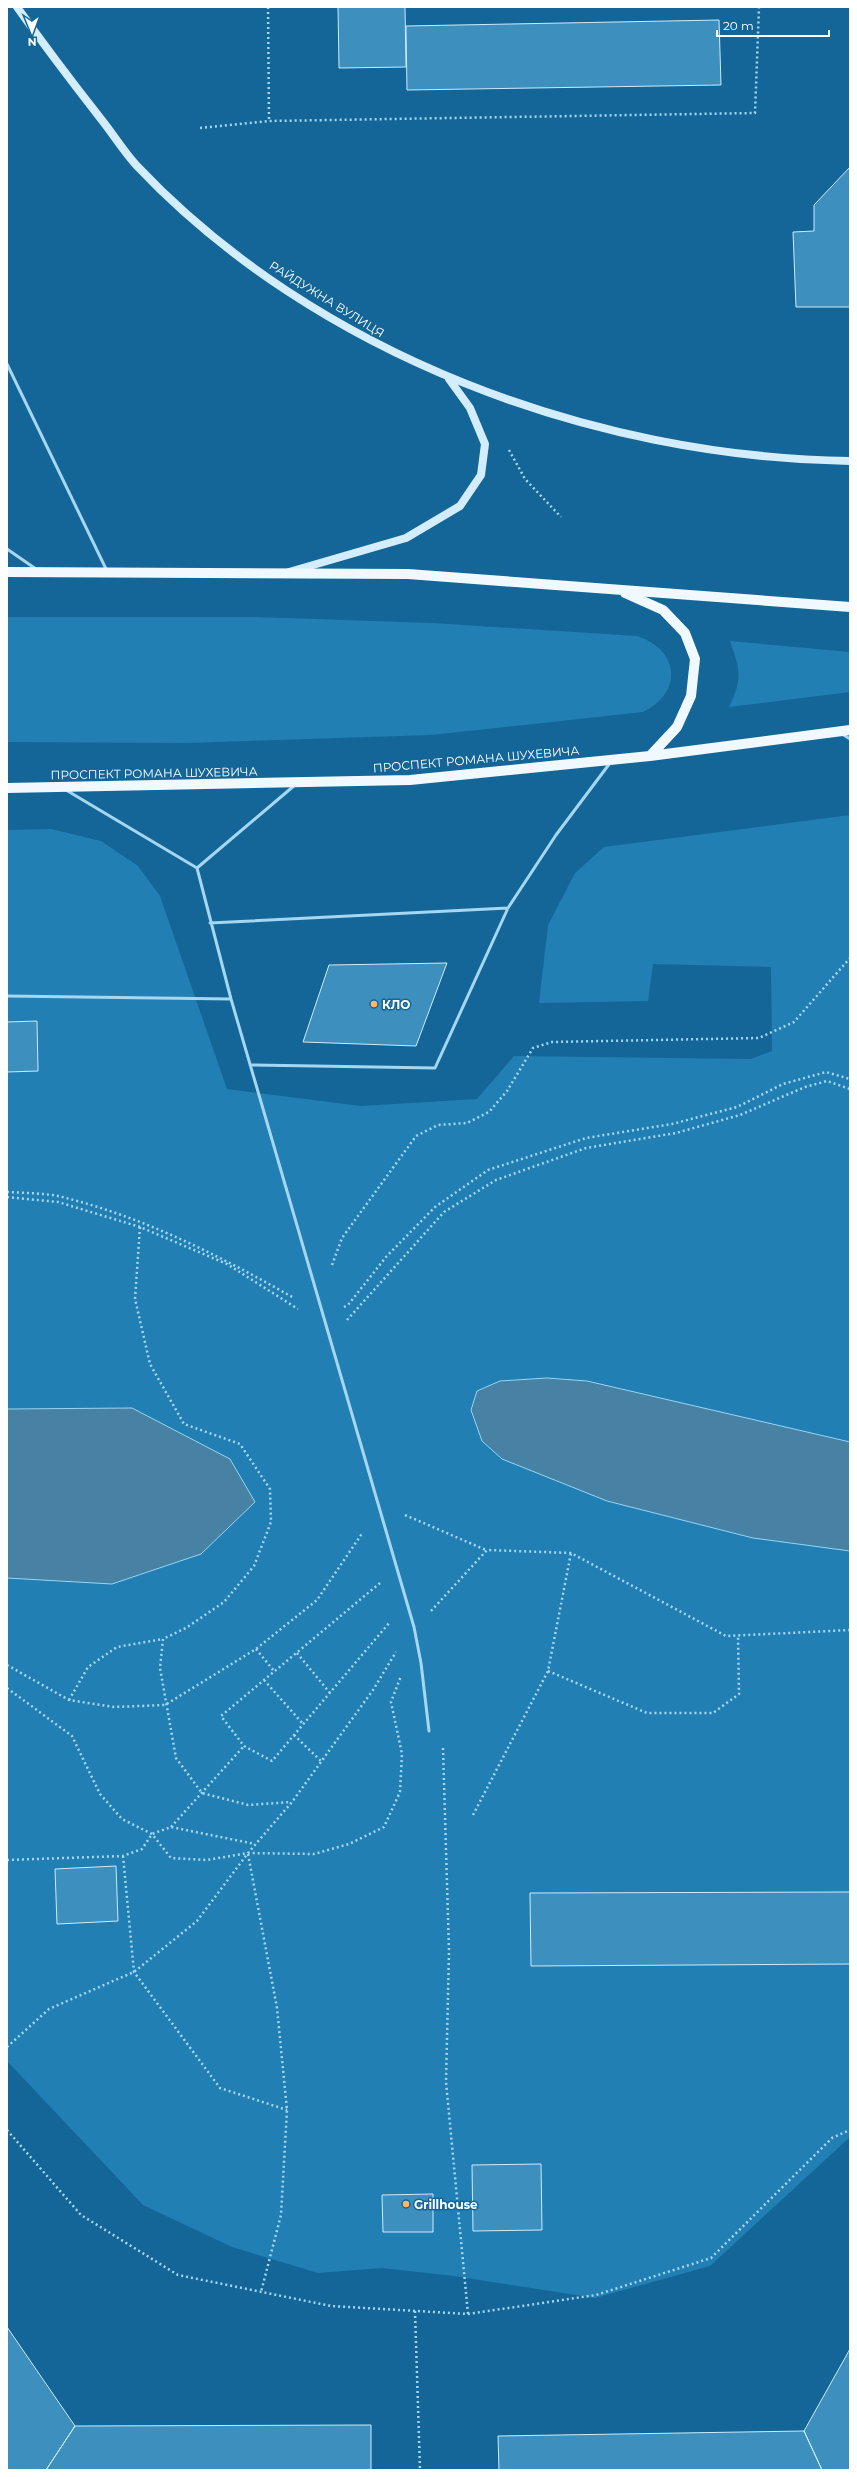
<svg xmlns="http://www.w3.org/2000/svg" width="857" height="2477" font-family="Montserrat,sans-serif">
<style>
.green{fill:#227fb4}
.water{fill:#4781a3;stroke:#97d5f5}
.building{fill:#3d8fbe;stroke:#ccebfd}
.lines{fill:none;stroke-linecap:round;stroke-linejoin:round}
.path{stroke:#a5d7f2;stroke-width:2.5;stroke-dasharray:2 3;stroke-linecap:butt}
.lane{stroke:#a5d7f2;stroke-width:3}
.secondary{stroke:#d4edfc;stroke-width:8}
.primary{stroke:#f0f9ff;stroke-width:10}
.poi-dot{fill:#ffb666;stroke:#136697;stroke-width:1.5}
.labels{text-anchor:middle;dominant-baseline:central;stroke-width:3;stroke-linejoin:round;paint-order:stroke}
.street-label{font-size:12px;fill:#fff;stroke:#136697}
.poi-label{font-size:12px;font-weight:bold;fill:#fff;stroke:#136697;text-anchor:start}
</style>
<rect width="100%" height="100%" fill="#136697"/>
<path class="green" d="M 7,617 L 255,617 L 432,623 L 637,636 C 680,650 683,692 643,712 L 431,735 L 186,743 L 7,742 Z
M 730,641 L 850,652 L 850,692 L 729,707 C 743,678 740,670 730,641 Z
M 850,815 L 850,2137 L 710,2266 L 595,2298 L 454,2276 L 382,2268 L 318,2273 L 232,2247 L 143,2205 L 7,2061 L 7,830 L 51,829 L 101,841 L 138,866 L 160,896 L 227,1089 L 361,1106 L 477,1099 L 514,1056 L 751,1059 L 772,1051 L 771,967 L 653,964 L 648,1001 L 539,1003 L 548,925 L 575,873 L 604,847 Z"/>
<path class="water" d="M 547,1378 L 587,1381 L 850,1442 L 850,1551 L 753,1538 L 607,1501 L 502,1459 L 482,1441 L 471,1410 L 477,1391 L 500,1381 Z
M 132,1408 L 230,1459 L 255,1502 L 201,1554 L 112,1584 L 7,1578 L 7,1409 Z"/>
<path class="building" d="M 338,7 L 405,7 L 406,67 L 339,68 Z
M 719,20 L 721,85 L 407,90 L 406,26 Z
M 850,167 L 850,307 L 796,307 L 793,232 L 814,231 L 814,205 Z
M 447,963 L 416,1046 L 303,1042 L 329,965 Z
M 37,1021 L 38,1071 L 7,1072 L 7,1022 Z
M 116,1866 L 118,1921 L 57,1924 L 55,1869 Z
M 850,1892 L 850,1964 L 531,1966 L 530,1893 Z
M 541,2164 L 542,2230 L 473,2231 L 472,2165 Z
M 433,2194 L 433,2232 L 383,2232 L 382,2195 Z
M 7,2327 L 75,2426 L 46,2470 L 7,2470 Z
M 850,2349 L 850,2470 L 822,2470 L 804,2431 Z
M 371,2425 L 371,2470 L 46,2470 L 75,2426 Z
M 804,2431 L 822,2470 L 499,2470 L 498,2436 Z"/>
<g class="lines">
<path class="path" d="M 268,7 L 269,121
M 200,128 L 269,121 L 755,113 L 759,7
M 509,450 L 525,479 L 561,517
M 7,1192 C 24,1193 42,1193 58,1196 C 142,1216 220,1256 294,1298
M 7,1197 L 58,1202 L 140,1227 L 227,1264 L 298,1309
M 140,1227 L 135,1299 L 150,1364 L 184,1424 L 240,1444 L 270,1489 L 271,1522 L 254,1566 L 224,1602 L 186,1628 L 163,1639
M 332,1265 L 342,1238 L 416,1136 L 438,1125 L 467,1123 L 489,1112 L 507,1091 L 533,1048 L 552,1042 L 759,1038 L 794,1022 L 850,958
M 344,1307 L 348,1305 L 386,1257 L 435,1207 L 488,1170 L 586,1138 L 672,1124 L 737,1107 L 783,1084 L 826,1072 L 850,1079
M 347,1320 L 444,1212 L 496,1180 L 586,1148 L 676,1133 L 740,1115 L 805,1087 L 827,1081 L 850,1089
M 405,1515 L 486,1550
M 380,1583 L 221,1716 L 244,1746 L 272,1761 L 390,1622
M 431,1611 L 487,1550 L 571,1553 L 726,1636 L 850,1630
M 256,1649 L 274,1671
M 297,1653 L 330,1693
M 7,1665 L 69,1700 L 114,1707 L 165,1705 L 256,1649 L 317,1600 L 363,1532
M 548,1671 L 647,1713 L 713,1713 L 739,1694 L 738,1636
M 264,1680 L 303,1724
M 7,1688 L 72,1736 L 100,1794 L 122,1819 L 152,1834 L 171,1858 L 207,1860 L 248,1853 L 314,1854 L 349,1844 L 384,1827 L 400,1792 L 402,1754 L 391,1702 L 401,1676
M 69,1700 L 88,1667 L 117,1647 L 163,1639 L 160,1668 L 176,1758 L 202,1793 L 248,1805 L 291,1802
M 294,1735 L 321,1761
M 443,1748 L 449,1951 L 446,2082 L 468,2314
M 473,1815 L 548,1671 L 571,1553
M 171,1827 L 244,1746
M 248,1854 L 277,2008 L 287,2110 L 281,2215 L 261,2292
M 123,1856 L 134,1972 L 220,2088 L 287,2110
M 7,1860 L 123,1856 L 142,1849 L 152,1834 L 171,1827 L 255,1844
M 7,2047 L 49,2009 L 134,1972 L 197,1921 L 248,1853 L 292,1802 L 373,1690 L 396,1652
M 7,2130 L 81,2215 L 178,2275 L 331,2306 L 468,2314 L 596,2295 L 711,2258 L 832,2138 L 850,2130
M 415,2311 L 420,2470"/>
<path class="lane" d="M 7,364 L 107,571
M 7,549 L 36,569
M 842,734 L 850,739
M 66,790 L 197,868 L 231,999 L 414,1627 L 421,1663 L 429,1731
M 197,868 L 295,785
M 210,923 L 508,908
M 7,996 L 231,999
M 250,1065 L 435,1068 L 508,908 L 556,835 L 610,763"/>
<path class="secondary" d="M 17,7 C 44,45 72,82 101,119 C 113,134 124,152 137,166 C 316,355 592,457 850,461
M 289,572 L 406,538 L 460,506 L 481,475 L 485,444 L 470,408 L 449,379"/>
<path class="primary" d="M 7,572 L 408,574 L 850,607
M 625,593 L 663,610 L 685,633 L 695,659 L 691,696 L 677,727 L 650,756
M 7,788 L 410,780 L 650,756 L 850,730"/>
</g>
<g class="poi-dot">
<circle cx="374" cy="1004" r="4"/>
<circle cx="406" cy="2204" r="4"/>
</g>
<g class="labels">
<g class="street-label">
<text transform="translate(327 299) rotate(32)">РАЙДУЖНА ВУЛИЦЯ</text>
<text transform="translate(476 759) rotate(-5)">ПРОСПЕКТ РОМАНА ШУХЕВИЧА</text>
<text transform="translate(154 773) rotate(-1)">ПРОСПЕКТ РОМАНА ШУХЕВИЧА</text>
</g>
<g class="poi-label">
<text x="382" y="1004">КЛО</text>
<text x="414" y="2204">Grillhouse</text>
</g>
</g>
<rect width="857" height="2477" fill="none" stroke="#ffffff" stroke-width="16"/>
<g transform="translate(32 32) rotate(179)" stroke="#136697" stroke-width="3" paint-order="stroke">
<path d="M0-3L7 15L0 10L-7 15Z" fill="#ffffff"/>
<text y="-6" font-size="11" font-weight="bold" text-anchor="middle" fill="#ffffff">N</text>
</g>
<path d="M717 30v6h112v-6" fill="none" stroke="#ffffff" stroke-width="2"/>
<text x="723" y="30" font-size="12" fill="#ffffff" stroke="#136697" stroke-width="3" paint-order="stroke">20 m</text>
</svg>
